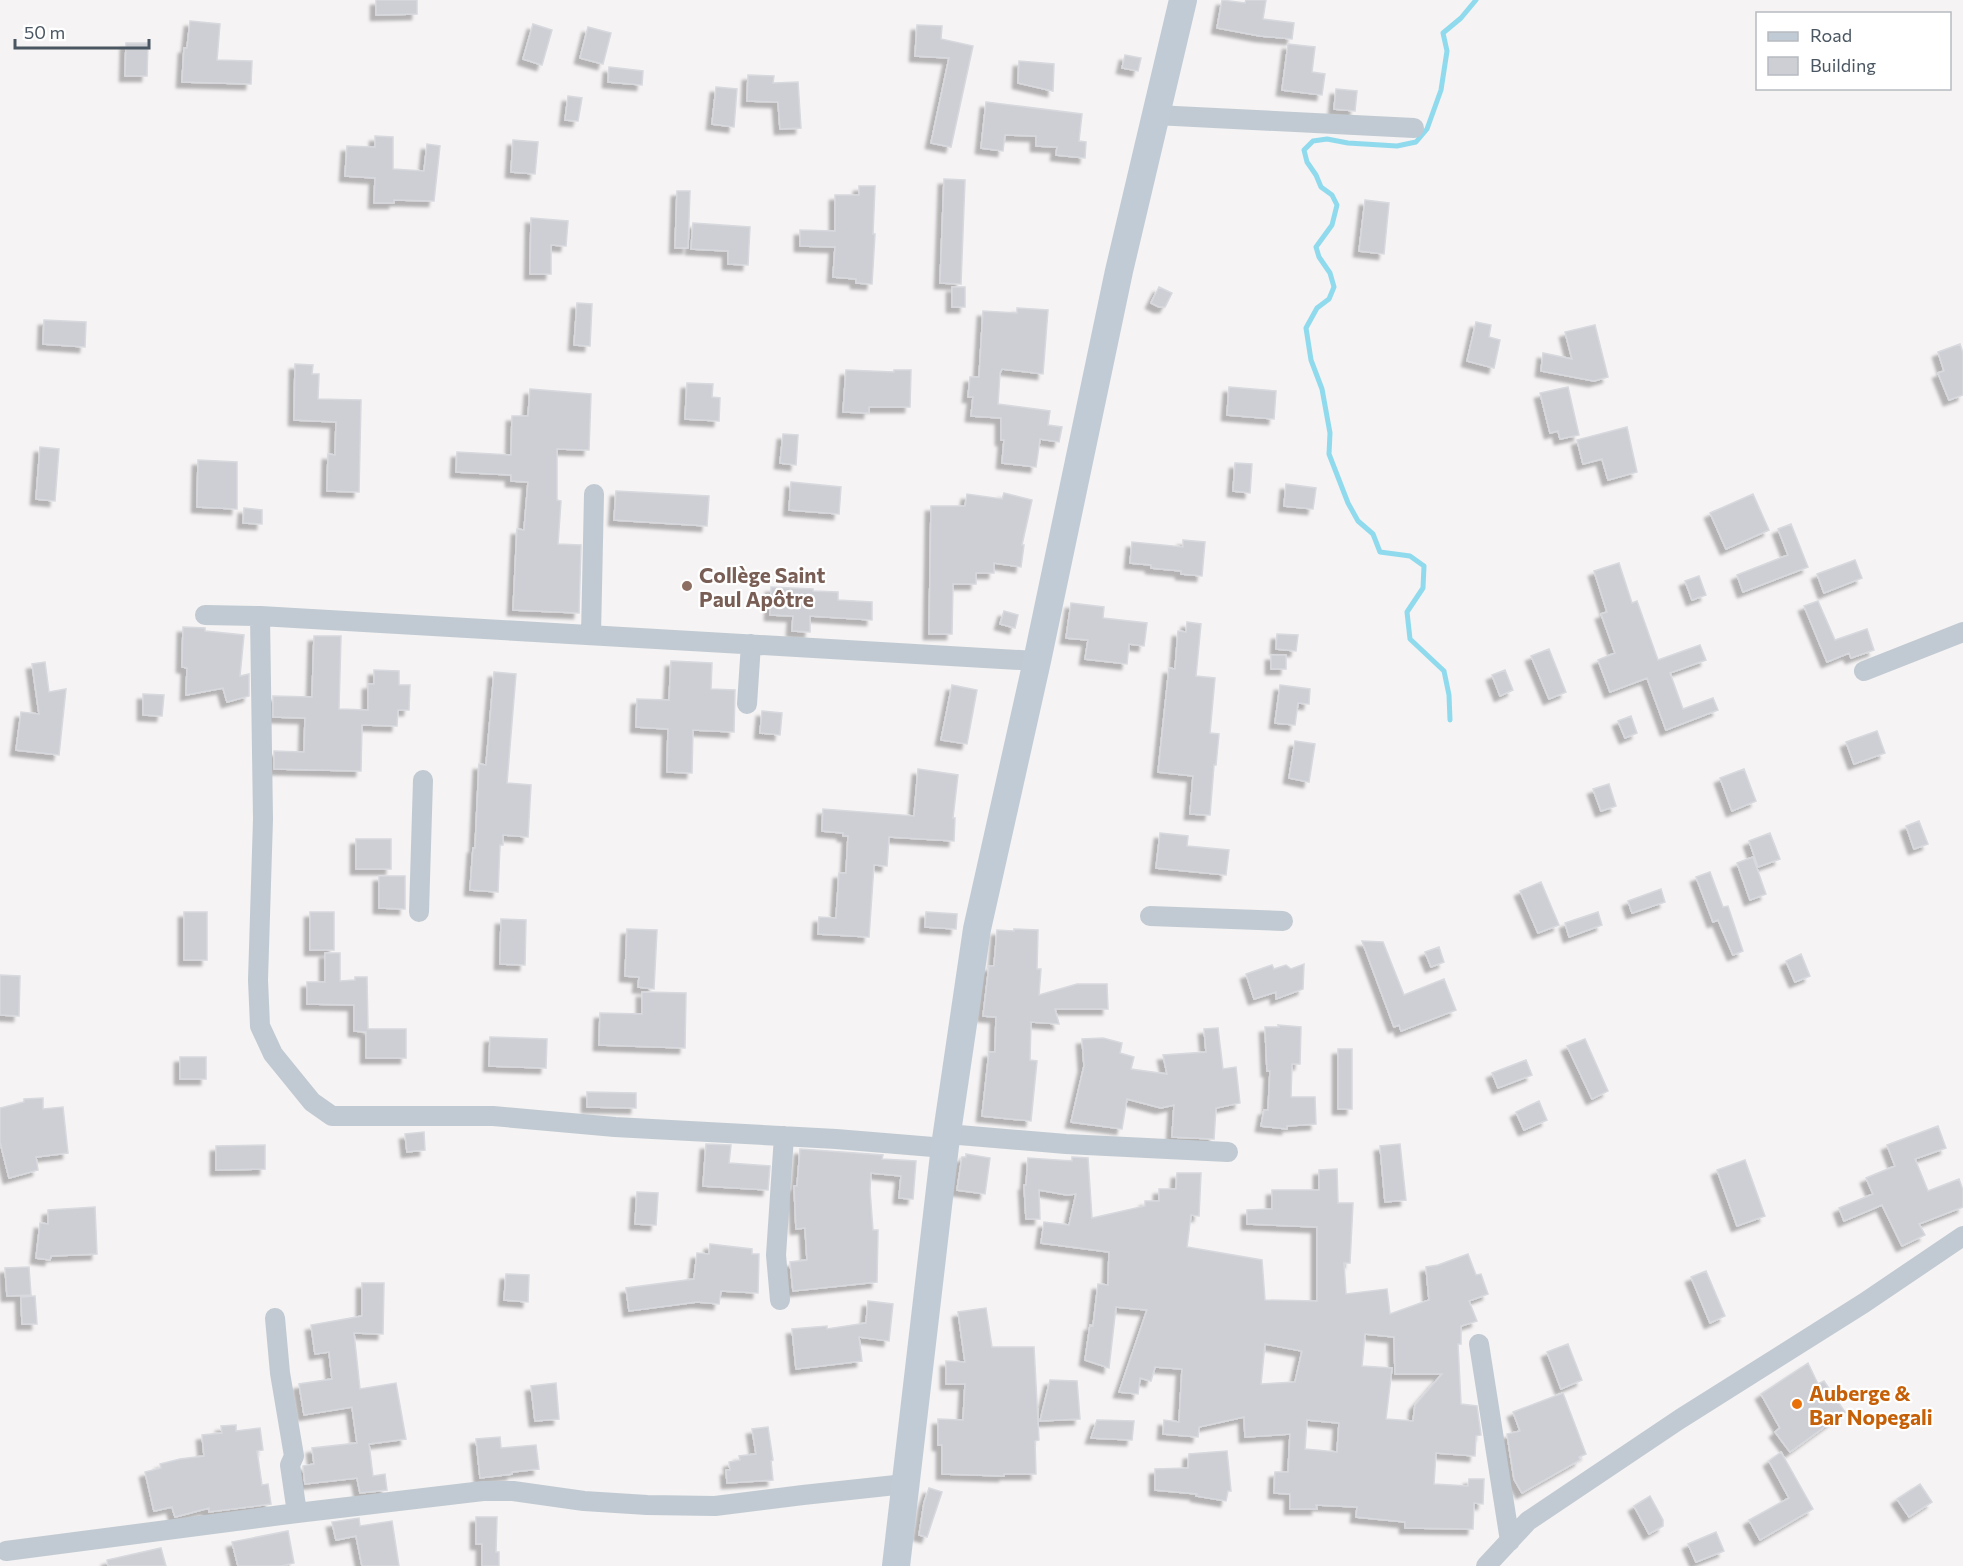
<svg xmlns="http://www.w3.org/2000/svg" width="1963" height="1566" font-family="Commissioner,sans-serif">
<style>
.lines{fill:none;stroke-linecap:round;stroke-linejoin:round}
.stream{stroke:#90daee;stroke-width:5}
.building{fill:#cdcfd5;stroke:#d7d9de;stroke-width:1.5;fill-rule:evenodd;filter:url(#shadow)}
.street{stroke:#c1cad2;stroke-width:20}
.secondary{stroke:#c1cbd6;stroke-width:28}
.education-dot{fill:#8d6e63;stroke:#fff;stroke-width:2}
.food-dot{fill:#e8710a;stroke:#fff;stroke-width:2}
.labels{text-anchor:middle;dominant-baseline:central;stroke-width:4.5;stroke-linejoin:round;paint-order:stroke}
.education-label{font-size:21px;font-weight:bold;fill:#785e54;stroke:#fff;text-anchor:start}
.food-label{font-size:21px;font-weight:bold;fill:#c56008;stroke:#fff;text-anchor:start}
</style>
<defs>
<filter id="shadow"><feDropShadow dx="-5.5" dy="5.5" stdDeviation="1.5" flood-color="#0004"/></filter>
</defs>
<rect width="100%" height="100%" fill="#f5f3f3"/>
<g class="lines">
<path class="stream" d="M 1450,720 L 1449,695 L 1444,671 L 1410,639 L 1407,612 L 1423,588 L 1424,566 L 1410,556 L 1380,552 L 1373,534 L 1358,521 L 1348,503 L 1329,454 L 1330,433 L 1322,389 L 1311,360 L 1306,328 L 1317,308 L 1329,299 L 1334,287 L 1330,273 L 1319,257 L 1316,247 L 1332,225 L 1337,205 L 1332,195 L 1321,187 L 1316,175 L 1307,162 L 1304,150 L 1313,141 L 1327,139 L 1348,143 L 1397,146 L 1416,142 L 1427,129 L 1441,90 L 1447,51 L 1443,33 L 1461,18 L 1476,0"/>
</g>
<path class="building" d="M 376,0 L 417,0 L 417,14 L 376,15 Z
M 1222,0 L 1245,3 L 1246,0 L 1266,0 L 1263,19 L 1294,23 L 1292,39 L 1260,36 L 1217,28 Z
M 190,21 L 220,24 L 217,60 L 252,61 L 251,84 L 182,82 L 184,48 L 187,48 Z
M 533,24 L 552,30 L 542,65 L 523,59 Z
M 917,25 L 942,26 L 941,39 L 973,46 L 951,147 L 931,143 L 949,58 L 915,56 Z
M 588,27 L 611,33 L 603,64 L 580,58 Z
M 126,43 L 148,43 L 147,76 L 125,76 Z
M 1288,44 L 1315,47 L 1312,72 L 1325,74 L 1322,95 L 1282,90 Z
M 1125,55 L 1141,58 L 1138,71 L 1122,68 Z
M 1019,61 L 1054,64 L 1053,91 L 1018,83 Z
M 609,67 L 643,71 L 642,85 L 608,82 Z
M 748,75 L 774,76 L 773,83 L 798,82 L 801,128 L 780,129 L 778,102 L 747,101 Z
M 716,87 L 737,89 L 734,127 L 712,124 Z
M 1336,89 L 1357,91 L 1355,111 L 1334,109 Z
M 568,96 L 582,98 L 578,121 L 565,120 Z
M 986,102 L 1082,114 L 1079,141 L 1086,142 L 1085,158 L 1056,155 L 1057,147 L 1036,146 L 1036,136 L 1005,135 L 1003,151 L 981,148 Z
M 375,136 L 393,137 L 393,169 L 424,171 L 427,144 L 440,146 L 434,201 L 394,200 L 394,203 L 374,203 L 375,178 L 345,176 L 347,146 L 375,147 Z
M 513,140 L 538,142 L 535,174 L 511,172 Z
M 944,179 L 965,180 L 961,284 L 940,283 Z
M 859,186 L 875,186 L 873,234 L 875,234 L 872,284 L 856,283 L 856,279 L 833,277 L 835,247 L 800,246 L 800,230 L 835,231 L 835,195 L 859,195 Z
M 677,191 L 690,191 L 688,248 L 675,248 Z
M 1365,200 L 1389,203 L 1384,254 L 1359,251 Z
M 531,218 L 568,221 L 566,246 L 551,245 L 551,274 L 530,274 Z
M 693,223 L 750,227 L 748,265 L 728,264 L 728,251 L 691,249 Z
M 952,287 L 965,287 L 965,307 L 952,307 Z
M 1159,287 L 1172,293 L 1165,307 L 1159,307 L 1151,303 Z
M 577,303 L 592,304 L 590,346 L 574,345 Z
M 1017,308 L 1048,310 L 1043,374 L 1002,369 L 1000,373 L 998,404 L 1050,411 L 1048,425 L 1062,427 L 1059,442 L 1040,439 L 1036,467 L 1002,463 L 1004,440 L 1001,440 L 1001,418 L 971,416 L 973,397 L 968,397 L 970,377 L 979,377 L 983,311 L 1017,313 Z
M 44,320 L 86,322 L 85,347 L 43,344 Z
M 1476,322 L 1491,325 L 1489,337 L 1500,340 L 1494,368 L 1467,361 Z
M 1595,325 L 1608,377 L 1594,381 L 1541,371 L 1543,353 L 1572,359 L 1565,332 Z
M 1960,344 L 1963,353 L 1963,395 L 1949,400 L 1938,373 L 1944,371 L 1938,352 Z
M 295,364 L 313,365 L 312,374 L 319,374 L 318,399 L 361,400 L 359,492 L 327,491 L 328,454 L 335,455 L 336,422 L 294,420 Z
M 846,370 L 894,372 L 894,370 L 911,370 L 910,407 L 869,407 L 869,413 L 843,412 Z
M 687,383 L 713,384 L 712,397 L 720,398 L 719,421 L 685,419 Z
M 1229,387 L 1276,391 L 1274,419 L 1227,415 Z
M 1568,387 L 1579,435 L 1560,439 L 1558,431 L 1550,433 L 1540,393 Z
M 530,389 L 591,394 L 589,450 L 557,449 L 557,500 L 561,501 L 558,544 L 581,545 L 579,613 L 513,610 L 517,529 L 524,530 L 528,482 L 511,481 L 511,475 L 456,472 L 457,452 L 511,455 L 512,416 L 528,416 Z
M 1627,427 L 1637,472 L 1608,480 L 1602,459 L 1583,464 L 1577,440 Z
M 783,434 L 798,435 L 796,465 L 780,463 Z
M 40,447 L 59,449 L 55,501 L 36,499 Z
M 198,460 L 237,462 L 237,509 L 197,507 Z
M 1235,463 L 1252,464 L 1250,493 L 1233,491 Z
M 791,482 L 841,487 L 839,514 L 789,510 Z
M 1286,484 L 1316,488 L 1313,509 L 1284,506 Z
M 616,491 L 709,496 L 707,526 L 614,520 Z
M 1004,493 L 1032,500 L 1022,545 L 1024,545 L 1021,567 L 994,563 L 994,573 L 976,573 L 976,584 L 953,584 L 952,634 L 929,634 L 931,506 L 965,506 L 967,494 L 1002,499 Z
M 1753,494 L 1769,530 L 1726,549 L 1710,513 Z
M 244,508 L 262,510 L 262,524 L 243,523 Z
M 1791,524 L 1808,567 L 1743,592 L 1737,575 L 1788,555 L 1778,529 Z
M 1183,540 L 1205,542 L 1202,576 L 1181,574 L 1181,571 L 1151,568 L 1151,565 L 1130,563 L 1132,542 L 1183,547 Z
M 1855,560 L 1862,578 L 1824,593 L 1817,574 Z
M 1619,563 L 1632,603 L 1637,601 L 1658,660 L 1700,645 L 1706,660 L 1670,673 L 1683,709 L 1713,698 L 1718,710 L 1666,730 L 1647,678 L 1610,692 L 1598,660 L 1615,653 L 1601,614 L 1607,612 L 1594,571 Z
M 1699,576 L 1706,595 L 1692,600 L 1685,581 Z
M 771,587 L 813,589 L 813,591 L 838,592 L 838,600 L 872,602 L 872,620 L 810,616 L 810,632 L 792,631 L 793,616 L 770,615 Z
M 1818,601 L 1835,640 L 1867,629 L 1874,650 L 1851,658 L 1849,653 L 1827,662 L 1804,606 Z
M 1071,603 L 1104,607 L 1103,618 L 1147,623 L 1144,646 L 1129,644 L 1127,664 L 1085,659 L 1088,640 L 1066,638 Z
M 1004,611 L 1018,615 L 1015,628 L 1000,624 Z
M 1187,622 L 1201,624 L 1196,676 L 1215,678 L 1210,733 L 1219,734 L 1216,765 L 1214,765 L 1210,815 L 1190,814 L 1193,776 L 1158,772 L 1169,668 L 1175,669 L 1178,631 L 1186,632 Z
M 183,627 L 205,628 L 205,631 L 244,635 L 240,676 L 249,674 L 249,696 L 227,702 L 223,688 L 186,695 L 187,668 L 182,667 Z
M 1277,634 L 1298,635 L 1296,651 L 1276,649 Z
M 314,636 L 341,636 L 339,709 L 368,710 L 368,684 L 374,684 L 374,670 L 399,671 L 399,685 L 410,685 L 409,710 L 398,710 L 397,726 L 362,725 L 361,771 L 274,769 L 274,751 L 304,752 L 305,718 L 273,717 L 273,696 L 312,697 Z
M 1549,649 L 1566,692 L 1549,699 L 1531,656 Z
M 1271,655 L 1286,655 L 1286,669 L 1271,669 Z
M 671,661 L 712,663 L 711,689 L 735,690 L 734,732 L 693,730 L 692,773 L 667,772 L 668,729 L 636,727 L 637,699 L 669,700 Z
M 45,662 L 49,692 L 66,689 L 59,755 L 16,750 L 21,712 L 39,714 L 32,664 Z
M 1505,670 L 1513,690 L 1500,696 L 1492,675 Z
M 494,672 L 516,674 L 507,783 L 531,785 L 528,837 L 503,835 L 503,845 L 500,845 L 498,892 L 470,890 L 473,848 L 475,848 L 479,764 L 486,765 Z
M 952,685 L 977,690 L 967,744 L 941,740 Z
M 1280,685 L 1310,689 L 1309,704 L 1298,703 L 1295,725 L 1275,723 Z
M 143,694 L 164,695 L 162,716 L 143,715 Z
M 762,711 L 782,713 L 780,735 L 760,733 Z
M 1631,716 L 1637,733 L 1625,738 L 1618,721 Z
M 1877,731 L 1885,753 L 1854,764 L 1846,742 Z
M 1295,741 L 1315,744 L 1309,782 L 1289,778 Z
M 918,769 L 958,775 L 953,818 L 955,818 L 954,841 L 889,837 L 887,866 L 874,865 L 869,937 L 818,934 L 819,917 L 836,918 L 839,873 L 846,873 L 848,836 L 843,836 L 843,833 L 822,831 L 823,809 L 914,816 Z
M 1744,769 L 1756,801 L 1732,811 L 1720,778 Z
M 1609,784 L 1616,806 L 1601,811 L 1593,789 Z
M 1919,821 L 1928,844 L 1914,849 L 1906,826 Z
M 1160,833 L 1188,836 L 1187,846 L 1229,850 L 1226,875 L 1156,868 Z
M 1770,833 L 1780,859 L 1758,867 L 1749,841 Z
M 356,839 L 391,839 L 391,869 L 356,869 Z
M 1753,857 L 1766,894 L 1750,900 L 1737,863 Z
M 1710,872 L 1723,907 L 1728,906 L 1743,951 L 1733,955 L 1718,920 L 1713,922 L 1696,877 Z
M 379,876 L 405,876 L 405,909 L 379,908 Z
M 1541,882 L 1559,925 L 1538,933 L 1520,891 Z
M 1661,889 L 1665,902 L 1632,913 L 1628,901 Z
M 184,912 L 207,912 L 207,960 L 184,960 Z
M 310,912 L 334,912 L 334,950 L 310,950 Z
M 926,912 L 957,914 L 956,929 L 925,927 Z
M 1598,912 L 1602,925 L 1569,937 L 1565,923 Z
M 501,919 L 526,920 L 525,965 L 500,964 Z
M 627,929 L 657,930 L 654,989 L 638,987 L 639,977 L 625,976 Z
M 1014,929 L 1038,930 L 1037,969 L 1041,969 L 1039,995 L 1077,984 L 1107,984 L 1108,1009 L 1055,1009 L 1059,1024 L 1031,1022 L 1030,1060 L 1037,1061 L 1031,1121 L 982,1116 L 989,1052 L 995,1052 L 996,1017 L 983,1016 L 989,966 L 994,966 L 997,930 L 1014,931 Z
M 1362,941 L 1383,942 L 1404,995 L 1444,979 L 1456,1010 L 1401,1031 L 1399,1025 L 1394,1027 Z
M 1439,947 L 1444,962 L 1431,967 L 1425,952 Z
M 325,953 L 340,953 L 340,981 L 355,980 L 355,977 L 367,977 L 368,1029 L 406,1029 L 406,1058 L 366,1058 L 366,1032 L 354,1031 L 354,1005 L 307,1004 L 307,982 L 325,982 Z
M 1801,954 L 1810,976 L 1795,982 L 1786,961 Z
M 1304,964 L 1303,989 L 1276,999 L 1276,992 L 1254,999 L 1246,974 L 1272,965 L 1274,969 L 1286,965 L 1291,969 Z
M 0,975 L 20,976 L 19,1016 L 0,1015 Z
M 642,992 L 686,993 L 685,1048 L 599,1045 L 600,1013 L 642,1014 Z
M 1278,1025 L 1301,1027 L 1300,1064 L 1292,1064 L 1291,1097 L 1315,1097 L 1316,1124 L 1287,1126 L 1287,1129 L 1261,1126 L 1264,1110 L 1268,1110 L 1270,1071 L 1267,1071 L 1265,1027 L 1279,1027 Z
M 1218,1028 L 1223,1069 L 1236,1067 L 1240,1103 L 1216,1108 L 1214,1139 L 1172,1137 L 1174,1105 L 1161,1108 L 1127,1099 L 1122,1129 L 1071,1122 L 1084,1066 L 1082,1039 L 1103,1038 L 1122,1043 L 1120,1053 L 1134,1057 L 1131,1069 L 1167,1074 L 1163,1055 L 1206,1052 L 1204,1029 Z
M 490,1037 L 547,1039 L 546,1068 L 489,1066 Z
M 1585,1039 L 1608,1091 L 1592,1099 L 1567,1046 Z
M 1338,1049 L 1352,1049 L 1352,1109 L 1338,1109 Z
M 180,1057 L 206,1057 L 206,1079 L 180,1079 Z
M 1526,1060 L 1532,1075 L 1498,1088 L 1492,1073 Z
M 587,1092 L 636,1093 L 636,1108 L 587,1107 Z
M 43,1098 L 43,1109 L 63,1107 L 68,1153 L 36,1157 L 38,1170 L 9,1178 L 0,1142 L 0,1108 L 24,1102 L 24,1099 Z
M 1539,1101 L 1547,1120 L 1524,1130 L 1516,1112 Z
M 1938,1126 L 1946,1148 L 1915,1159 L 1928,1191 L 1959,1179 L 1963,1190 L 1963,1207 L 1919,1224 L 1925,1235 L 1902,1246 L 1882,1205 L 1844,1221 L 1839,1208 L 1873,1194 L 1866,1178 L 1895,1166 L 1887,1145 Z
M 424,1132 L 425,1150 L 407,1152 L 405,1134 Z
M 706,1144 L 731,1145 L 729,1163 L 770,1166 L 768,1190 L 703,1186 Z
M 1400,1144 L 1406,1200 L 1385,1202 L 1380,1146 Z
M 265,1145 L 265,1169 L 216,1170 L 216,1146 Z
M 800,1149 L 883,1155 L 882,1159 L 916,1161 L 913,1199 L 899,1198 L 901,1176 L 871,1173 L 870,1190 L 873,1230 L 878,1230 L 877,1282 L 793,1291 L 790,1262 L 807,1260 L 805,1228 L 796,1229 L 794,1186 L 797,1186 Z
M 966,1154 L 990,1158 L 985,1194 L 957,1190 L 962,1157 L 966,1157 Z
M 1072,1157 L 1088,1158 L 1092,1218 L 1145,1206 L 1145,1201 L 1159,1201 L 1159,1189 L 1176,1189 L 1177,1173 L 1201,1173 L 1199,1216 L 1191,1215 L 1187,1247 L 1262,1260 L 1265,1300 L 1317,1301 L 1317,1227 L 1247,1224 L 1247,1210 L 1272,1209 L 1272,1190 L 1319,1190 L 1319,1170 L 1337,1169 L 1338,1203 L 1353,1203 L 1350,1263 L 1344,1263 L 1346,1294 L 1387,1289 L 1390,1314 L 1429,1300 L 1426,1267 L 1438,1265 L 1468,1254 L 1476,1275 L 1481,1274 L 1488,1294 L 1469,1301 L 1477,1321 L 1461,1326 L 1461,1344 L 1458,1344 L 1461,1404 L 1477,1406 L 1481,1435 L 1476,1436 L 1475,1456 L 1436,1453 L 1434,1484 L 1468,1486 L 1469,1479 L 1484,1479 L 1483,1504 L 1474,1503 L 1473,1529 L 1405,1528 L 1405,1522 L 1356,1517 L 1357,1507 L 1316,1505 L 1317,1509 L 1290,1509 L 1290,1494 L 1274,1493 L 1275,1472 L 1288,1472 L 1290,1434 L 1245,1437 L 1244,1417 L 1199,1427 L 1198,1437 L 1163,1434 L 1164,1420 L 1179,1422 L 1182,1369 L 1155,1367 L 1151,1381 L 1140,1378 L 1138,1394 L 1119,1392 L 1147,1310 L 1116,1307 L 1109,1368 L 1085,1360 L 1090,1325 L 1093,1326 L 1098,1284 L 1108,1285 L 1109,1252 L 1041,1243 L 1044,1222 L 1069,1225 L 1076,1194 L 1067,1195 L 1039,1190 L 1040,1219 L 1026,1219 L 1024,1185 L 1026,1185 L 1028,1158 L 1072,1161 ZM 1365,1334 L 1394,1337 L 1395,1374 L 1442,1374 L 1415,1405 L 1413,1421 L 1386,1419 L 1392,1368 L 1362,1366 ZM 1265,1344 L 1302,1351 L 1295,1382 L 1261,1384 ZM 1307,1420 L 1339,1423 L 1337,1452 L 1305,1449 Z
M 1745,1160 L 1765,1216 L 1737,1226 L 1717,1170 Z
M 637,1192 L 658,1193 L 656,1225 L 635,1224 Z
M 95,1207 L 97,1254 L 51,1256 L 50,1260 L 36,1258 L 40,1223 L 48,1224 L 48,1210 Z
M 710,1244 L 752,1249 L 752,1254 L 759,1254 L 758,1293 L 721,1291 L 719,1304 L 697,1302 L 629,1311 L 626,1288 L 694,1279 L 697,1253 L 709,1254 Z
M 29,1267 L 31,1295 L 7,1296 L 5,1268 Z
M 1706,1271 L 1725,1316 L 1710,1323 L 1691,1277 Z
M 506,1274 L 529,1275 L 528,1302 L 504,1300 Z
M 362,1283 L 384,1283 L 383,1334 L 354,1333 L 360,1389 L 396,1383 L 406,1439 L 369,1444 L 373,1476 L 385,1474 L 387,1490 L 360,1493 L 357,1478 L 305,1484 L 303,1466 L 314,1464 L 312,1448 L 357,1443 L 352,1407 L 304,1415 L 299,1384 L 332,1379 L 329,1352 L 315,1354 L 311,1325 L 362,1316 Z
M 35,1296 L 37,1324 L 22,1324 L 21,1297 Z
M 868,1301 L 893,1304 L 889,1341 L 859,1337 L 862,1361 L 796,1369 L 792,1329 L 827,1326 L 827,1329 L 866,1323 Z
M 986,1308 L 992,1347 L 1034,1347 L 1039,1440 L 1035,1441 L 1036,1474 L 1004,1474 L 1004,1476 L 942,1474 L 942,1445 L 938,1445 L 938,1419 L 963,1420 L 965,1384 L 946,1384 L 946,1361 L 965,1362 L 958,1312 Z
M 1568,1344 L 1582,1380 L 1561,1389 L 1547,1352 Z
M 1808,1363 L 1818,1384 L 1824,1381 L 1845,1412 L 1790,1452 L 1775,1432 L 1780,1428 L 1761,1394 Z
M 1050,1380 L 1077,1381 L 1080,1419 L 1040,1421 Z
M 556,1383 L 559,1419 L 535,1421 L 531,1386 Z
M 1563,1393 L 1586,1454 L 1579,1457 L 1580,1460 L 1522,1493 L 1514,1479 L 1507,1434 L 1520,1431 L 1513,1412 Z
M 1097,1420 L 1134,1421 L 1132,1440 L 1091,1438 Z
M 236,1425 L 236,1431 L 260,1428 L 263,1450 L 257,1451 L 262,1485 L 268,1484 L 271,1504 L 209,1512 L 209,1508 L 175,1517 L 172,1507 L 154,1511 L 145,1472 L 161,1468 L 160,1464 L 180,1459 L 204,1456 L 202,1435 L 222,1433 L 221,1426 Z
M 768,1427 L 773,1460 L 771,1461 L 773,1480 L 727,1483 L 726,1470 L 730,1470 L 729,1462 L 740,1460 L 739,1456 L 756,1454 L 752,1429 Z
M 500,1437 L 501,1448 L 536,1445 L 539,1469 L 512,1472 L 512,1474 L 480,1478 L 476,1439 Z
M 1227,1451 L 1231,1491 L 1228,1491 L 1226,1501 L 1196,1496 L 1197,1494 L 1155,1490 L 1155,1469 L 1188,1468 L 1189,1454 Z
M 1781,1452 L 1813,1509 L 1760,1540 L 1749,1520 L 1789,1498 L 1769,1461 Z
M 1920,1484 L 1932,1502 L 1909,1517 L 1897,1499 Z
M 929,1488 L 942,1492 L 927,1537 L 919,1535 L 924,1503 Z
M 1650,1496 L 1663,1520 L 1663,1526 L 1649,1534 L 1634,1506 Z
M 476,1517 L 497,1517 L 496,1552 L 499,1552 L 499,1566 L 482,1566 L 482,1544 L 476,1544 Z
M 359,1518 L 360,1526 L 392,1521 L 399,1566 L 362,1566 L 356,1536 L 336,1540 L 332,1522 Z
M 288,1531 L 294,1563 L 281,1566 L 238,1566 L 232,1542 Z
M 1716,1532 L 1724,1551 L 1696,1562 L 1688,1544 Z
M 161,1548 L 166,1566 L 108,1566 L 107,1560 Z"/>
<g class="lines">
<path class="street" d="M 1155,115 L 1414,128
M 205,615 L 260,616 L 1037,661
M 260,616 L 263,819 L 258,980 L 260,1026 L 273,1054 L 312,1102 L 332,1116 L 493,1116 L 615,1127 L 836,1139 L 945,1148
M 591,635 L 594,494
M 1864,671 L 1963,632
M 747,704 L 751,644
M 419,912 L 423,780
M 1150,916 L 1283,921
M 947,1134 L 1066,1144 L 1228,1152
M 780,1300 L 776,1255 L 784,1136
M 275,1318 L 280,1373 L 294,1456 L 290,1465 L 297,1513
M 1479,1344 L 1510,1541
M 6,1551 L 297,1513 L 483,1491 L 513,1491 L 584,1501 L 647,1505 L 715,1506 L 803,1495 L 905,1484
M 1486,1566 L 1528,1521 L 1680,1419 L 1864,1303 L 1963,1236"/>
<path class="secondary" d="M 896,1566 L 945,1146 L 977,929 L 1037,661 L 1119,271 L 1183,0"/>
</g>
<circle class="education-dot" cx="687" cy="586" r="6"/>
<circle class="food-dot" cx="1797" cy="1404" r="6"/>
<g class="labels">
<g class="education-label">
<text x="699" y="574">Collège Saint<tspan x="699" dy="24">Paul Apôtre</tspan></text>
</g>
<g class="food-label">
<text x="1809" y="1392">Auberge &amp;<tspan x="1809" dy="24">Bar Nopegali</tspan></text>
</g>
</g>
<rect x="1756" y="12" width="195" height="78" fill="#ffffff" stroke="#b7bbc0" stroke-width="1.5"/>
<rect x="1768" y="32" width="30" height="9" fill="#c1cbd6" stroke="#b7bbc0" stroke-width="1.5"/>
<text x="1810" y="42" font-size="18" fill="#4a5661">Road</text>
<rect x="1768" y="57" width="30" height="18" fill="#cdcfd5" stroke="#b7bbc0" stroke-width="1.5"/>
<text x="1810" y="72" font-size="18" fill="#4a5661">Building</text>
<path d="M15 39v9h134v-9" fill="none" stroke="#4a5661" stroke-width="3"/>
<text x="24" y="39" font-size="18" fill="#4a5661" stroke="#ffffff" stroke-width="4.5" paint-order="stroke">50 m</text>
</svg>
